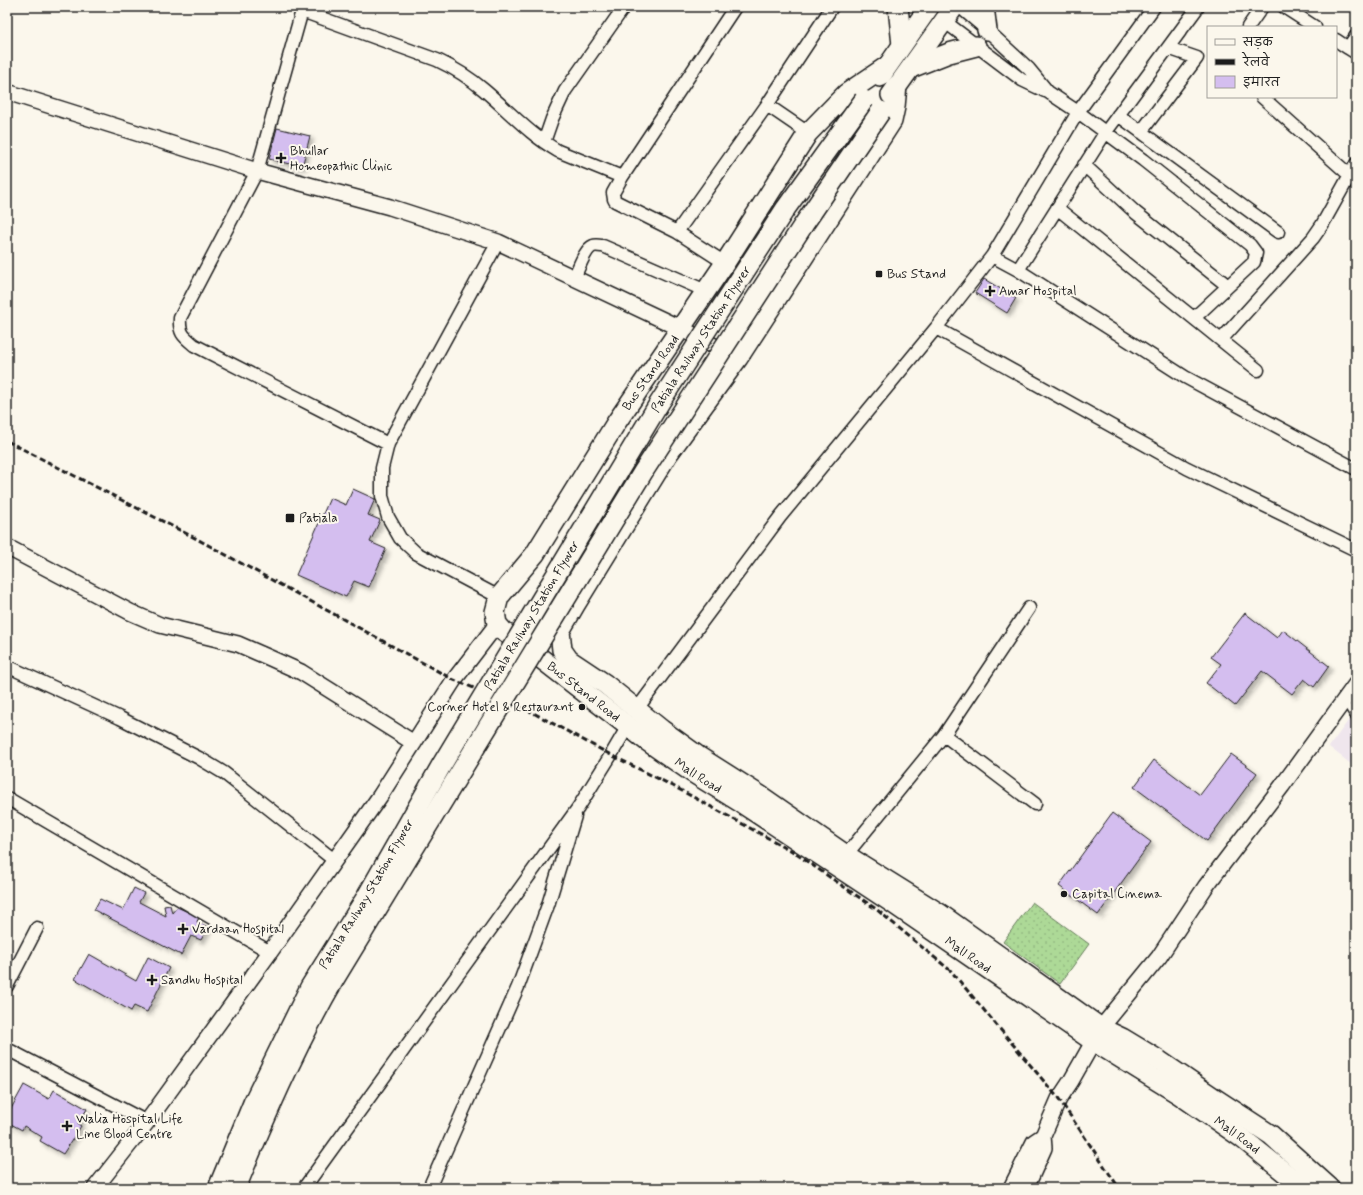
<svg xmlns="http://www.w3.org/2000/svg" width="1363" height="1195" font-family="Mynerve,'Playpen Sans Deva',sans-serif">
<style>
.built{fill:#efe6ed}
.grass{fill:url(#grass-dots);stroke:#647a5a}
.building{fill:#d4beef;stroke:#1c1c1c;filter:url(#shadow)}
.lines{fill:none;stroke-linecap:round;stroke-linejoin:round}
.service-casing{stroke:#1c1c1c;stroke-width:9}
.minor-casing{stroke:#1c1c1c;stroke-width:15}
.tertiary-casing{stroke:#1c1c1c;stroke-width:18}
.primary-casing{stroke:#1c1c1c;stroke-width:22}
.service{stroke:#fbf7ec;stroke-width:6}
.minor{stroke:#fbf7ec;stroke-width:12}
.tertiary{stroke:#fbf7ec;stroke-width:15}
.primary{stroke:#fbf7ec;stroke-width:19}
.rail{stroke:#1c1c1c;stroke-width:3;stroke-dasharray:6 3;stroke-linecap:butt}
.primary-bridge-casing{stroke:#1c1c1c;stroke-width:22;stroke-linecap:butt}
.primary-bridge{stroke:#fbf7ec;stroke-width:19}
.poi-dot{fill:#1c1c1c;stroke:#fbf7ec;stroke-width:1.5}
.labels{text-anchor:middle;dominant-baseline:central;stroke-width:4;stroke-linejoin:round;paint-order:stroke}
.poi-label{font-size:13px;fill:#1c1c1c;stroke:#fbf7ec;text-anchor:start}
.street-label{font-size:13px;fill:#1c1c1c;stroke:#fbf7ec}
</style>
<defs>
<pattern id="grass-dots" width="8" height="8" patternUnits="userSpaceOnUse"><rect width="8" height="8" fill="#add997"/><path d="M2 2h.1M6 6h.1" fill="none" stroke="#94ba82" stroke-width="1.8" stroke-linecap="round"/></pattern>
<filter id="shadow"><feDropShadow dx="3.5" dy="3.5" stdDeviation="2" flood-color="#0004"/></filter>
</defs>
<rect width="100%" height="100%" fill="#fbf7ec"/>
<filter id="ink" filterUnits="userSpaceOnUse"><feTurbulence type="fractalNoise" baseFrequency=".025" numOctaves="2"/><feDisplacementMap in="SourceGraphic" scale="8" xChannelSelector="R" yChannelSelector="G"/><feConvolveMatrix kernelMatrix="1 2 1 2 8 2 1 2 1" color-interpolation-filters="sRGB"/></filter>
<g filter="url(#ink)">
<path class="built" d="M 1356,710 L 1356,768 L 1329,747 Z"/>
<path class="grass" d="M 1032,902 L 1089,944 L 1060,984 L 1003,942 Z"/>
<path class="building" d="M 277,128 L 310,136 L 302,167 L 269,159 Z
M 984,279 L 1016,298 L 1007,313 L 975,293 Z
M 353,489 L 375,499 L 368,515 L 380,520 L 370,542 L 386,549 L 369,587 L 354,581 L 346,597 L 296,575 L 330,498 L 346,505 Z
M 1245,613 L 1277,638 L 1283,630 L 1329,666 L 1314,687 L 1304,679 L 1292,694 L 1262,671 L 1235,706 L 1206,683 L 1221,664 L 1211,657 Z
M 1231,754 L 1257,773 L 1207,841 L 1134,787 L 1154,760 L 1200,795 Z
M 1112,813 L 1151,842 L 1098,915 L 1059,886 Z
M 134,888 L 144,893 L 139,902 L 166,916 L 164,906 L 170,905 L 172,913 L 177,907 L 199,917 L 197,922 L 208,927 L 201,940 L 191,936 L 181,955 L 94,910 L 100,899 L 123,910 Z
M 89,954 L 136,981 L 148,957 L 169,968 L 147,1012 L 134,1006 L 131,1011 L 75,979 Z
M 24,1085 L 49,1099 L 54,1090 L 87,1109 L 78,1124 L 81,1126 L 63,1154 L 40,1141 L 42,1137 L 24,1126 L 22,1130 L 7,1122 L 7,1116 Z"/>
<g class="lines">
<defs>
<path id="service" d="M 1345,702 L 1356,720"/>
<path id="minor" d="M 303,7 L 257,171 L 180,318 C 179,333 183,336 194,345 L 388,444 L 382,468 L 382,496 L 388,517 L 400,538 L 416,553 L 499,597
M 960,7 L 987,30 L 1029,69 L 1048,92 L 1078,112 L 1143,160 L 1250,245 L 1256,253 L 1254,262 L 1194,318
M 1154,7 L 1078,112 L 992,256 L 1018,270 L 1185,377 L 1356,469
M 1284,7 L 1315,27
M 302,11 L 437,60 C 454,68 470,78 484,90 C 509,111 530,135 558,151 L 622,177 L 613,193 L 614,199 L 615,201 L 677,232 L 725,263
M 944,21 L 1022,80 L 1045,91
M 1248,27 L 1262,7
M 1356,36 L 1348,48 L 1356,53
M 1336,40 L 1348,48
M 1262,97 L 1355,180
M 767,105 L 808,133
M 1118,115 L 1278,232
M 1141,132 L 1197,58 L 1168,48
M 544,142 L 552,119 L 565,91 L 624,7
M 1084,165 L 1136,213 L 1228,286
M 622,177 L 735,7
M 1057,208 L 1258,370
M 677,232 L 767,105 L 832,7
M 1018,270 L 1105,133 L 1198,7
M 574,278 C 578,270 585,249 593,246 C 596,245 599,246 603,246 L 706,291
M 936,328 L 1187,468 L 1356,550
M 1221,340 L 1313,238 L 1322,225 L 1356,164
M 388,444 L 498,242
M 7,666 L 120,718 L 199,758 L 224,773 L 334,860
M 637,709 L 780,517 L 936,328 L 992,256
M 944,735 L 1035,804
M 7,798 L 270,952
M 846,855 L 944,735 L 1029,608
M 7,986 L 37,928
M 7,1049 L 147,1122
M 304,1188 L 578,808 L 611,755 L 628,726
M 429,1188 L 518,987 L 548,905 L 575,816"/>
<path id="tertiary" d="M 7,92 L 257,171 L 390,207 L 498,242 L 682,329 L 731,355
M 7,547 L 130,612 L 160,625 L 238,644 L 270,658 L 301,672 L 414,743
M 95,1188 L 147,1122 L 270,952 L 380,796 L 454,680 L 497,624
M 1011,1188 L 1034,1142 L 1043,1136
M 1026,1188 L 1044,1148 L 1043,1136 L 1059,1099 L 1071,1081 L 1101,1028 L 1159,957 L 1206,886 L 1282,786 L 1356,684"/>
<g id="primary">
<path d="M 898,7 L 902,45"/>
<path d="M 984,7 L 987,30"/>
<path id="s1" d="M 887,66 L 847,93 L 808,133 L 725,263 L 616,423 L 535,554 L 499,597 L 495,612 L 497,624 L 504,632 L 521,643 L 647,741 L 693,773 L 743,804 L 891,902 L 1093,1041 L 1180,1095 L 1242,1138 L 1304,1188"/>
<path d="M 911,68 L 949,53 L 976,46"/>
<path d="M 880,77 L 929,7"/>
<path d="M 897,85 L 895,107 L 892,121 L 738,358 L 668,454 L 575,605 L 560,631 L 562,650 L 569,660 L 605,684 L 662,730 L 698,756 L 761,796 L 846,855 L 939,913 L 1101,1028 L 1122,1038 L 1160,1061 L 1216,1099 L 1271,1135 L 1330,1188"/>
<path d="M 891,95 L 954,7"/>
</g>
</defs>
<use href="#service" class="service-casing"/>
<use href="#minor" class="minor-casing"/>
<use href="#tertiary" class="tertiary-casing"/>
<use href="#primary" class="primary-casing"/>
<use href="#service" class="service"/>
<use href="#minor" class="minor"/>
<use href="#tertiary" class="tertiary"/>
<use href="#primary" class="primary"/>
<path class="rail" d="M 7,441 L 197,539 L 454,680 L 526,709 L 611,755 L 673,786 L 792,851 L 876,909 L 951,971 L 1059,1099 L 1119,1188"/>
<defs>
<g id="primary-bridge">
<path id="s2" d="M 218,1188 L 253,1103 L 310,987 L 367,896 L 441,766 L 660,402 L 786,208 L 864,100"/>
<path d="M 236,1188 C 265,1116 296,1045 335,978 L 643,472 L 804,224 L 881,111"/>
</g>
</defs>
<use href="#primary-bridge" class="primary-bridge-casing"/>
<use href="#primary-bridge" class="primary-bridge"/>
</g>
</g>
<g class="poi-dot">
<path d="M279 152h4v4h4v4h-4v4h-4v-4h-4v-4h4z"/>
<rect x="875" y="270" width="8" height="8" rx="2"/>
<path d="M988 285h4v4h4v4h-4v4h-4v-4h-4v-4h4z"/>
<rect x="285" y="513" width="10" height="10" rx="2"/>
<circle cx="582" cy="707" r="4"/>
<circle cx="1064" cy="894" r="4"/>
<path d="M181 923h4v4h4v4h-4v4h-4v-4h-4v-4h4z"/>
<path d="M150 974h4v4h4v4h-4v4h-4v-4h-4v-4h4z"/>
<path d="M65 1120h4v4h4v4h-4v4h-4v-4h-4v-4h4z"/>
</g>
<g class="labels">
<g class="poi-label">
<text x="290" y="151">Bhullar<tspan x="290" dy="15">Homeopathic Clinic</tspan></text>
<text x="887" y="274">Bus Stand</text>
<text x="999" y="291">Amar Hospital</text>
<text x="299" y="518">Patiala</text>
<text x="574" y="707" text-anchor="end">Corner Hotel &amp; Restaurant</text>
<text x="1072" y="894">Capital Cinema</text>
<text x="192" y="929">Vardaan Hospital</text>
<text x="161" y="980">Sandhu Hospital</text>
<text x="76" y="1119">Walia Hospital Life<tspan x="76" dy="15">Line Blood Centre</tspan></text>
</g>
<g class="street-label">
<text stroke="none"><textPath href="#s2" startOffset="978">Patiala Railway Station Flyover</textPath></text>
<text transform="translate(651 373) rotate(-55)">Bus Stand Road</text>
<text stroke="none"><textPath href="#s2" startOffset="654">Patiala Railway Station Flyover</textPath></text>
<text stroke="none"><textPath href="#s1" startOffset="800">Bus Stand Road</textPath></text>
<text stroke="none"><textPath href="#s1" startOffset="942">Mall Road</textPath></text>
<text stroke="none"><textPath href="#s2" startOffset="330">Patiala Railway Station Flyover</textPath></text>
<text stroke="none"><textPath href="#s1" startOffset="1266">Mall Road</textPath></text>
<text stroke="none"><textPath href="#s1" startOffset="1590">Mall Road</textPath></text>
</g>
</g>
<rect width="1363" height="1195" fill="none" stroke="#fbf7ec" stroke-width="24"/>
<rect x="12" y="12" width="1339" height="1171" fill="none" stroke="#1c1c1c" stroke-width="1.5" filter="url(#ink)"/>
<rect x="1207" y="26" width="130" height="72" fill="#fbf7ec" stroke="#a29f99"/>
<rect x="1215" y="39" width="20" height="6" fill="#fbf7ec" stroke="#a29f99"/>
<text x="1243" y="46" font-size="12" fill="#1c1c1c">सड़क</text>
<rect x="1215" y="59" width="20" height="6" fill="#1c1c1c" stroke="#a29f99"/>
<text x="1243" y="66" font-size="12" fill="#1c1c1c">रेलवे</text>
<rect x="1215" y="76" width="20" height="12" fill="#d4beef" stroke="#a29f99"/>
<text x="1243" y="86" font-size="12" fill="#1c1c1c">इमारत</text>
</svg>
